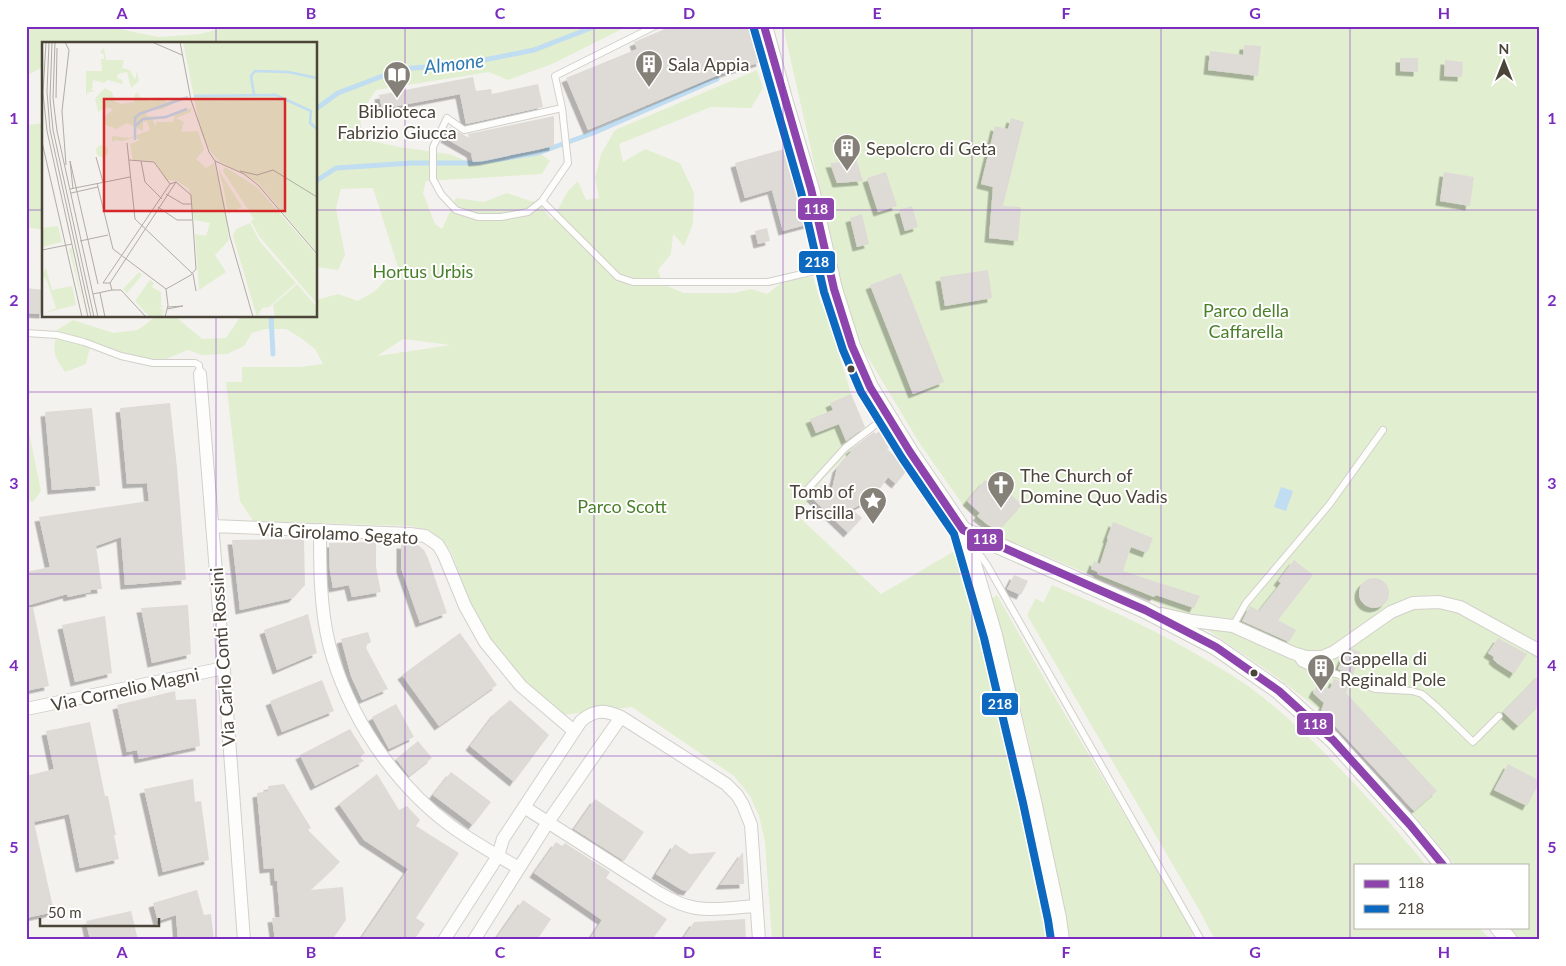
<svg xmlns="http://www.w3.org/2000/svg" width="1566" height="966" font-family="Lato,sans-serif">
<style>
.green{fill:#e1eecf;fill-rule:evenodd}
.water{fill:#c0ddf1}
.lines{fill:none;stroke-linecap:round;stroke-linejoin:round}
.stream{stroke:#c0ddf1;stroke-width:5}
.building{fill:#dedbd6;filter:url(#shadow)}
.service-casing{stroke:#d2d0cb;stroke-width:8}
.minor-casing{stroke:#d2d0cb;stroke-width:14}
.tertiary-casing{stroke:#d2d0cb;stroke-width:18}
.service{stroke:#fdfdfc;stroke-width:6}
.minor{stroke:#fdfdfc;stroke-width:12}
.tertiary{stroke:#fdfdfc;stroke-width:16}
.bus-1-casing{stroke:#fff;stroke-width:11}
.bus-2-casing{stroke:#fff;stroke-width:11}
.bus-1{stroke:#8e44ad;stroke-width:8}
.bus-2{stroke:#0c69bf;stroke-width:8}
.grid{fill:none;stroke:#7b2cbf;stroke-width:1;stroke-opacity:0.55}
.bus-dot{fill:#4b4439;stroke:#fff;stroke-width:2}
.labels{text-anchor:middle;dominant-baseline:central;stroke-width:4;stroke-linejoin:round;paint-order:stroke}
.poi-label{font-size:18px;fill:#4b4439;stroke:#fff;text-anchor:start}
.park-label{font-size:18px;fill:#4a7f2a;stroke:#fff}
.street-label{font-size:18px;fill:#4b4439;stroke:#fff}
.water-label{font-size:19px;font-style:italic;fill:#2e7ab2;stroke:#fff}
.inset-river{fill:none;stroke:#c0ddf1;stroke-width:2.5}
.inset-road{fill:none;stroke:#b0aca6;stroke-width:1}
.view{fill:#d62828;fill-opacity:0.15;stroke:#d62828;stroke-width:2.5}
.inset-edge{fill:none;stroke:#4b4439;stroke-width:2.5}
.line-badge{stroke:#fff;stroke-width:2}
.badge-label{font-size:14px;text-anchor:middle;font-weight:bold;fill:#fff}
.neatline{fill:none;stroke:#7b2cbf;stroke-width:2}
.grid-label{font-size:16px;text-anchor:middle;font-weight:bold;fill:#7b2cbf}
</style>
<defs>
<filter id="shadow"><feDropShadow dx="-4.5" dy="4.5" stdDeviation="0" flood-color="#0004"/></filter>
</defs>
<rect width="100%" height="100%" fill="#f4f2ee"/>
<path class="green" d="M 26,26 L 104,26 L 159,37 L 200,34 L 231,26 L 628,26 L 552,64 L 508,80 L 489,72 L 376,90 L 360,114 L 362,139 L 399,147 L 449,154 L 471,163 L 537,151 L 550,161 L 542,174 L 426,181 L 423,193 L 435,224 L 442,229 L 456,198 L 484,202 L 507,193 L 530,201 L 538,202 L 552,220 L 568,191 L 578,181 L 586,200 L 599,198 L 595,178 L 601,154 L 615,130 L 757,70 L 763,88 L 751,108 L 711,107 L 619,144 L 623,162 L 645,149 L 680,163 L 694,193 L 693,224 L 684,246 L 673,234 L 671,254 L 658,270 L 662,284 L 684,293 L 734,293 L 751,289 L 767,294 L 788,278 L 813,277 L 821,304 L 824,304 L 851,394 L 867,433 L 853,446 L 854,448 L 823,479 L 798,516 L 881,594 L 953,552 L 988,639 L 1025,803 L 1049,918 L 1052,940 L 772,940 L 765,842 L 759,816 L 750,796 L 734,776 L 632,707 L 562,715 L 513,671 L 490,640 L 474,614 L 451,551 L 441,539 L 429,530 L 411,526 L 253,521 L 240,501 L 226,382 L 242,382 L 242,367 L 300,367 L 323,364 L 315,349 L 301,338 L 286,329 L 265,329 L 252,333 L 244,346 L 227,354 L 202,355 L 188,350 L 156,363 L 118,352 L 90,347 L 86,364 L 65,372 C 52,353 53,352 57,330 L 73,320 L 113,333 L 138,330 L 154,318 L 176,317 L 202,339 L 226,338 L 239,319 L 243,316 L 316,316 L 316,300 L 338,294 L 358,301 L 375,291 L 398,267 L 373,188 L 341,189 L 336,208 L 345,255 L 338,270 L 316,267 L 316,44 L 44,44 L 44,70 L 41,68 L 26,76 ZM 403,339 L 451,345 L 377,356 Z
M 783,26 L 1540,26 L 1540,940 L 1518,940 L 1507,927 L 1527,927 L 1527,865 L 1455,865 L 1410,810 L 1413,810 L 1321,711 L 1281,680 L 1220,638 L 1192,621 L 1153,601 L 996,535 L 978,522 L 963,505 L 920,444 L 860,344 L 842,286 Z
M 44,123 L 44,230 L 26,227 L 26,125 Z
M 26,418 L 41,491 L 33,502 L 26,500 Z
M 1052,585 C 1107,608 1160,632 1212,663 C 1230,674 1248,685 1265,699 C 1325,748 1376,806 1426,865 L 1355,865 L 1355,927 L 1479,927 L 1490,940 L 1215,940 L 1197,906 L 1027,615 L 1036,598 L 1043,603 Z
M 997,595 L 1053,694 L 1194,932 L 1191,940 L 1067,940 L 1029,743 L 1011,669 L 991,599 Z"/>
<path class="water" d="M 1281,487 L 1293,491 L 1286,511 L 1274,507 Z"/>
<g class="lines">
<path class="stream" d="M 316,109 L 338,93 L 401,69 L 464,64 L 534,50 L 596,26
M 316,181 L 336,168 L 412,163 L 474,163 L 538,153 L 593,133 L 717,79
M 271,316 L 273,354"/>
</g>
<path class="building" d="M 672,26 L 751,26 L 761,62 L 718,75 L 588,130 L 566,78 L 637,49 L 634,42 Z
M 1244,45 L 1261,46 L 1258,76 L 1208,70 L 1210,51 L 1243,55 Z
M 1400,58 L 1418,58 L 1418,72 L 1400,71 Z
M 1445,60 L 1463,62 L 1462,77 L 1444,76 Z
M 473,77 L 476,91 L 491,89 L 492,94 L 538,84 L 543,107 L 466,124 L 460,94 L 382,109 L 379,95 Z
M 554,116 L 554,146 L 484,161 L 473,162 L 471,153 L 445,138 L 450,127 L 469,138 L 468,134 Z
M 1011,118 L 1024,122 L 1003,206 L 1021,207 L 1018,241 L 989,238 L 993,187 L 981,184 L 995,126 L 1008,129 Z
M 848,133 L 863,181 L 837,183 L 830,163 L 845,162 L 838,136 Z
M 788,148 L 809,224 L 783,231 L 772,190 L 745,198 L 735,163 Z
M 886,172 L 897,206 L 878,212 L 867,178 Z
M 1444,172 L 1474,177 L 1470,206 L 1440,201 Z
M 912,206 L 918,227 L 905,231 L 899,210 Z
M 862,214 L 869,244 L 857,247 L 850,218 Z
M 767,228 L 770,241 L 758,244 L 755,231 Z
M 988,270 L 992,298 L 945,306 L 940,277 Z
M 901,273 L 944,382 L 913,394 L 870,285 Z
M 26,288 L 44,290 L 44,314 L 26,313 Z
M 851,394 L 865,427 L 846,441 L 839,424 L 816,433 L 810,419 L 833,410 L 830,403 Z
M 170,403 L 177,468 L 186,580 L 125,585 L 121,537 L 96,546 L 102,589 L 90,590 L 91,592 L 68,597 L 67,594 L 26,606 L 26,572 L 50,567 L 39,517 L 149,501 L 147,483 L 127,484 L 120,408 Z
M 92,408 L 100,486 L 52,490 L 45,412 Z
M 881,429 L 890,439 L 885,443 L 890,448 L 887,449 L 908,469 L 896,484 L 888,477 L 875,496 L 870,500 L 852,509 L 862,518 L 848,533 L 811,497 L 825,482 L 832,489 L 837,468 L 851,452 L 850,450 L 874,432 L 876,434 Z
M 985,480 L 999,492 L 1003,487 L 1022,505 L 999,530 L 988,525 L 977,516 L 980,513 L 967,501 Z
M 1113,522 L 1153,538 L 1147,553 L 1131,547 L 1123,571 L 1200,596 L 1194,608 L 1156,595 L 1154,597 L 1097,574 L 1098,572 L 1091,569 L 1094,561 L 1100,564 L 1108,539 L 1107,538 Z
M 304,539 L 305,585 L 293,598 L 240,610 L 232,540 Z
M 376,542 L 376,567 L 381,592 L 352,597 L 349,585 L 333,588 L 330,571 L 329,543 Z
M 401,544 L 418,545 L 424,550 L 428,558 L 447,613 L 420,623 L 401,568 Z
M 1294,560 L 1313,575 L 1278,620 L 1296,630 L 1289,642 L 1242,621 L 1250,606 L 1259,611 L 1281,583 L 1278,581 Z
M 1014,575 L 1028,581 L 1021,595 L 1007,589 Z
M1359 593a15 15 0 1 1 30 0a15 15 0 1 1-30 0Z
M 188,605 L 191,654 L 152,663 L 141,608 Z
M 26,607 L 33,607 L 49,686 L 26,691 Z
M 308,614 L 317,653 L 277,670 L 264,630 Z
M 105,616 L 112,673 L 75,682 L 62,625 Z
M 368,632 L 371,642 L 365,646 L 388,689 L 362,700 L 351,676 L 341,639 Z
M 460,633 L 497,685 L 439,726 L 402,675 Z
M 1498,638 L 1527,654 L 1514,674 L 1497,663 L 1493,659 L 1494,657 L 1488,653 Z
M 1353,649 L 1360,652 L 1353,675 L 1338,669 L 1344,655 Z
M 1540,674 L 1540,704 L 1518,726 L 1503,712 Z
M 1334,679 L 1349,684 L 1346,693 L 1437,791 L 1414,811 L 1321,711 L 1324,703 L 1313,693 L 1316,687 L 1321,686 L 1330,689 Z
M 322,680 L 334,711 L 282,732 L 270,701 Z
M 175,691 L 176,700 L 196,699 L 200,746 L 139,759 L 137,750 L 127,752 L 117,705 Z
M 510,700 L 549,735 L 514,782 L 470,746 L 495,713 Z
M 396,704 L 414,737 L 389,749 L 372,717 Z
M 90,722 L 105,796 L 108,796 L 116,835 L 114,835 L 119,859 L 80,868 L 69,814 L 34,822 L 54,912 L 26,918 L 26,776 L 54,769 L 46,731 Z
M 350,729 L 365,753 L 360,757 L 364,761 L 315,786 L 300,755 Z
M 418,741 L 432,758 L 409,776 L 396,759 Z
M 1508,764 L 1540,781 L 1527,806 L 1494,790 Z
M 451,772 L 491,802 L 473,825 L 433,795 Z
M 377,774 L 399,810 L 407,806 L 420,820 L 416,826 L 459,853 L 416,918 L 425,924 L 414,940 L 360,940 L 408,869 L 364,840 L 339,804 Z
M 193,779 L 195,802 L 201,801 L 209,860 L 163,872 L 144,789 Z
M 284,784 L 311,828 L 308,830 L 340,862 L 310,890 L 343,887 L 346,920 L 332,940 L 275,940 L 272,918 L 280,917 L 277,881 L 275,881 L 274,868 L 264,869 L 257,793 L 268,791 L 268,786 Z
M 595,799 L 644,832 L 624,861 L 574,829 Z
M 556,842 L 562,846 L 565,843 L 610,872 L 606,878 L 667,919 L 652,940 L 589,940 L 602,920 L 534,873 Z
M 675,844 L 690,854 L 716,852 L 688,891 L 682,890 L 656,874 Z
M 743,852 L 744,884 L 720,885 Z
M 197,890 L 204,915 L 211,914 L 214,940 L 178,940 L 176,915 L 158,921 L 153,903 Z
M 523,900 L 551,919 L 537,940 L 495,940 Z
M 131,911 L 138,940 L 90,940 L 86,921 Z
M 745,919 L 746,940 L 682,940 L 694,922 Z"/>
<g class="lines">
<defs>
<path id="service" d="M 562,108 L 464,130 L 447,118 L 433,147 L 433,179 L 441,194 L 456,210 L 478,217 L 501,217 L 528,212 L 542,201 L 568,163 L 562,108 L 555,76 L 655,26
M 542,201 L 618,277 L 633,282 L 768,282 L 828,268
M 26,333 L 57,335 L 84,342 L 121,356 L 153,363 L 195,363 L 199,365 L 200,374
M 806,491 L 845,448 L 887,416
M 973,545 L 987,565 L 1201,940
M 1233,626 L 1246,603 L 1329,505 L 1383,430
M 1296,656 L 1301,663 L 1314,669 L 1336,674 L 1375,689 L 1412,691 L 1422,694 L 1437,707 L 1473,742 L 1499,716"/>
<path id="minor" d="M 200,374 L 225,684 L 244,940
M 212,526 L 410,534 L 425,536 L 438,545 L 444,555 L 465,606 L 485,642 L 521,686 L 574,731
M 320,530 C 320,568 320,607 329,644 C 347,714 393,783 451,826 C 473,842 496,855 519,868
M 1162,614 L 1192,621 L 1233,626 L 1293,653 L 1306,657 L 1322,657 L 1334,652 L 1391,612 L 1413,603 L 1439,602 L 1460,607 L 1540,651
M 26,709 L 224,668
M 621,717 L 726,784 L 737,795 L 743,805 L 751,825 L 759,940
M 524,807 L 659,893 C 671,900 683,906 696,908 C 715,911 737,907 756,906
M 444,940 L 498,856 L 503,839 L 581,721 C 595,709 605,710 621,717 L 548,822 L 474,940"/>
<path id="tertiary" d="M 764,26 L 784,99 L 811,189 L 834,289 L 852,346 L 870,387 L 910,452 L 963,530 L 1145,610 L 1216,647 L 1279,691 L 1333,740 L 1410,825 L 1443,865
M 963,530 L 994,635 L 1033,801 L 1058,918 L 1061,940
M 1498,927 L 1509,940"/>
</defs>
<use href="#service" class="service-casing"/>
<use href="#minor" class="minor-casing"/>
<use href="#tertiary" class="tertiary-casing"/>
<use href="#service" class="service"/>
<use href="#minor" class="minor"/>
<use href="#tertiary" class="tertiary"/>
<defs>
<path id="bus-1" d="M 764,26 L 811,189 L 834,289 L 852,346 L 870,387 L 910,452 L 963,530 L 1145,610 L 1216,647 L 1279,691 L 1333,740 L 1410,825 L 1443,865"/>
<path id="bus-2" d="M 754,29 L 801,192 L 824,292 L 843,350 L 861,392 L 902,458 L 954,534 L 984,638 L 1023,803 L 1048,920 L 1051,940"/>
</defs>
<use href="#bus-1" class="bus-1-casing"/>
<use href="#bus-2" class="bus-2-casing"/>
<use href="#bus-1" class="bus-1"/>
<use href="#bus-2" class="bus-2"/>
</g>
<path class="grid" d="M 216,26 L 216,44M 405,26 L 405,940M 594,26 L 594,940M 783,26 L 783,940M 972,26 L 972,940M 1161,26 L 1161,940M 1350,26 L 1350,940M 26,210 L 44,210M 316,210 L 1540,210M 216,316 L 216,940M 26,392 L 1540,392M 26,574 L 1540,574M 26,756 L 1540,756"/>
<defs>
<symbol id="building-pin" viewBox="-11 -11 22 30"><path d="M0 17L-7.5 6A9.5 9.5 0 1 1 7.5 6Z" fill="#868178" stroke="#fff"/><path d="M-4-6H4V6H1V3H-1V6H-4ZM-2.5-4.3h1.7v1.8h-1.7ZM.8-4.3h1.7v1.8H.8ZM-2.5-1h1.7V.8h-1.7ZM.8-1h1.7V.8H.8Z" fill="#fff"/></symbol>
<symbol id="library-pin" viewBox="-11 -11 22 30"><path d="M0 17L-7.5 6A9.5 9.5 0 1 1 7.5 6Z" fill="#868178" stroke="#fff"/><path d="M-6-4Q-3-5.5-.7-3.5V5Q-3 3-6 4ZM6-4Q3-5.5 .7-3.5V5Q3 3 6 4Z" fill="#fff"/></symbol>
<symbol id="church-pin" viewBox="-11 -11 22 30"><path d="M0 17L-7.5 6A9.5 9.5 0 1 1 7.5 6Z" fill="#868178" stroke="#fff"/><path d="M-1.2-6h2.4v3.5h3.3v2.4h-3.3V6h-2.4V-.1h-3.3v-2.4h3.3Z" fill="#fff"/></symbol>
<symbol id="sight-pin" viewBox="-11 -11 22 30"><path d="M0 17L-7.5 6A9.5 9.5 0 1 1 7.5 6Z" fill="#868178" stroke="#fff"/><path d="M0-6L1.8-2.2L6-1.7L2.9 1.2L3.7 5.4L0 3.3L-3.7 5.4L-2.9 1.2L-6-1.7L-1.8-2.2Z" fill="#fff"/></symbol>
</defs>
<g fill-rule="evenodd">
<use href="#building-pin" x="633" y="48" width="32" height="43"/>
<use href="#library-pin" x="381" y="59" width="32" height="43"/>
<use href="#building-pin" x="831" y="132" width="32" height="43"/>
<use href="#church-pin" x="985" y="469" width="32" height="43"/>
<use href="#sight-pin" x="857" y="485" width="32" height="43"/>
<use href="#building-pin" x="1305" y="652" width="32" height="43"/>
</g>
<g class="bus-dot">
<circle cx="851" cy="369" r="4.5"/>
<circle cx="1254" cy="673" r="4.5"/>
</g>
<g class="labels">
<g class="poi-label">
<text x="668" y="64">Sala Appia</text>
<text x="397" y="111" text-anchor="middle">Biblioteca<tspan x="397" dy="21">Fabrizio Giucca</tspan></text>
<text x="866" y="148">Sepolcro di Geta</text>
<text x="1020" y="475">The Church of<tspan x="1020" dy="21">Domine Quo Vadis</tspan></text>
<text x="854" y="491" text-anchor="end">Tomb of<tspan x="854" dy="21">Priscilla</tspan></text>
<text x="1340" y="658">Cappella di<tspan x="1340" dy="21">Reginald Pole</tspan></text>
</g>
<g class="park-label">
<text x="423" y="271">Hortus Urbis</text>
<text x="1246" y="310">Parco della<tspan x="1246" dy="21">Caffarella</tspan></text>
<text x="622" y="506">Parco Scott</text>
</g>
<g class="street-label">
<text transform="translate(338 533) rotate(3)">Via Girolamo Segato</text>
<text transform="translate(222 657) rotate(-94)">Via Carlo Conti Rossini</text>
<text transform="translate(125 689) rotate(-12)">Via Cornelio Magni</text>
</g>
<g class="water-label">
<text transform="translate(454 63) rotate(-7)">Almone</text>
</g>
</g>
<g transform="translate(42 42)">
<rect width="275" height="275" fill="#f4f2ee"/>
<path d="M 141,0 L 275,0 L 275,211 L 215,140 L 177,119 L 168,109 L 159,90 ZM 62,6 L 64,18 L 82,18 L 80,26 L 88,28 L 93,38 L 95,29 L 97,39 L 89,46 L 85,30 L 76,32 L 75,36 L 80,38 L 81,42 L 66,38 L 62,41 L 51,38 L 50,48 L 53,49 L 45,51 L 44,58 L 44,29 L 60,29 L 59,17 L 62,17 L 62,13 L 58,10 ZM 63,46 L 70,50 L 73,60 L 80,62 L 92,60 L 93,52 L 96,51 L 98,56 L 110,59 L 116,55 L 125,60 L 140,56 L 121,67 L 105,68 L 104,74 L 125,76 L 111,78 L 113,84 L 115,80 L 131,80 L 133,73 L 149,66 L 149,70 L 134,76 L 142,80 L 139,90 L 156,89 L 162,108 L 154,117 L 164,126 L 172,121 L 183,163 L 187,198 L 173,213 L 184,230 L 157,248 L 153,192 L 164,194 L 168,181 L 152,178 L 147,147 L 135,139 L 124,138 L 112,119 L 91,118 L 88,102 L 98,98 L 93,95 L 80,99 L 73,98 L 70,100 L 70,94 L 88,96 L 108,88 L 105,79 L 101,80 L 101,89 L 85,81 L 74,87 L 64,83 L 60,76 L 71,68 L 67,65 L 56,70 L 53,56 ZM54 109a6 6 0 1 1 12 0a6 6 0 1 1-12 0ZM 183,125 L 215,145 L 275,214 L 275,262 L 217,194 L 209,179 L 212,177 L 181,129 ZM 176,127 L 200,165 L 186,172 L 181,143 ZM 208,181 L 218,200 L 254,241 L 227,265 L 220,266 L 215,275 L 191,194 L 194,187 ZM 16,184 L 20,200 L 0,205 L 0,186 ZM 30,206 L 31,215 L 44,275 L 27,207 ZM 4,226 L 10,248 L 30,244 L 34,263 L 2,271 L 14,266 L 5,239 L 0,233 ZM 97,230 L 100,233 L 85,251 L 81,247 ZM 108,238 L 112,241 L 110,245 L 119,250 L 119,264 L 123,265 L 116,266 L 122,268 L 120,275 L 108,275 L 93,259 ZM 255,242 L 275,265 L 275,272 L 272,275 L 233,275 L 231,263 Z" fill="#e1eecf"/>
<path class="inset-river" d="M 212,53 L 209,34 L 213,29 L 246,30 L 275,36M 152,54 L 234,53 L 269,69 L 268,81 L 275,87M 93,84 L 101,77 L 124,75 L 145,67M 93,98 L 93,76 L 97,72 L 146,55"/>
<path class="inset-road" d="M 4,0 L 1,51 L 5,89 L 46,275M 7,0 L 5,50 L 8,88 L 49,275M 10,0 L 8,57 L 11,88 L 52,275M 13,0 L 11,56 L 15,89 L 56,275M 23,0 L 27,8 L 20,69 L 24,123M 110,0 L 140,13M 138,0 L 149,58 L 167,110 L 173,119 L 202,132 L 216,143 L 275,212M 14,56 L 15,6M 0,100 L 40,275M 85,101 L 93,177 L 151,232 L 154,249M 54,115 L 61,140M 87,118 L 112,120 L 128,142M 28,119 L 56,242M 28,119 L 31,147M 99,119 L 103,140 L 120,157M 173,119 L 188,195 L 211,275M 198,129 L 215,133 L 231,128 L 275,155M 55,141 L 71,207 L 124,247M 28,147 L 88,135M 29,151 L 56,145M 124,152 L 141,162 L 149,162M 116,165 L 135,178 L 150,178M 38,199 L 66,193M 0,208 L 30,202M 61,241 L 128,142M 68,241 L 134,140 L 128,142M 124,247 L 149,233 L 154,227 L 149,153 L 134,140M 70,248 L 79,248 L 104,275M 58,251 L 63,275M 51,252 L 70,248 L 68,241 L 61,241M 125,267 L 141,264 L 126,265M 123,275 L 126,263 L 124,247"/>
<path class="view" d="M 62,57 L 243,57 L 243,169 L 62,169 Z"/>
<rect width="275" height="275" class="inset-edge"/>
</g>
<g class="line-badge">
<rect x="797" y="197" width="38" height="24" rx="5" fill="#8e44ad"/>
<rect x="798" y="250" width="38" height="24" rx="5" fill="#0c69bf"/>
<rect x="966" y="528" width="38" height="24" rx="5" fill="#8e44ad"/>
<rect x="981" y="692" width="38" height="24" rx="5" fill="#0c69bf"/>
<rect x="1296" y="712" width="38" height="24" rx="5" fill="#8e44ad"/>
</g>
<g class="badge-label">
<text x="816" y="214">118</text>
<text x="817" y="267">218</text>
<text x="985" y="544">118</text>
<text x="1000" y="709">218</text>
<text x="1315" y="729">118</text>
</g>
<rect width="1566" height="966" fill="none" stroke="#ffffff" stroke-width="55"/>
<rect x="1354" y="864" width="175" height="65" fill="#ffffff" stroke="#b7b4b0"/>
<rect x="1364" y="880" width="25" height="8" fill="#8e44ad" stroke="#b7b4b0"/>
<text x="1398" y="888" font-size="15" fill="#4b4439">118</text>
<rect x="1364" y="905" width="25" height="8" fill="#0c69bf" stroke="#b7b4b0"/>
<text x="1398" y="914" font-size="15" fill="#4b4439">218</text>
<g transform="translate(1504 62)" stroke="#ffffff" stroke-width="4" paint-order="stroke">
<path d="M0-4L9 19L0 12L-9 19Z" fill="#4b4439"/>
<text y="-8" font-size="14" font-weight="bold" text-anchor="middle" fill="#4b4439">N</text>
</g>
<path d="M40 918v8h119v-8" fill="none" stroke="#4b4439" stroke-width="2.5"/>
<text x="48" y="918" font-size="15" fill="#4b4439" stroke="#ffffff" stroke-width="4" paint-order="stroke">50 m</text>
<rect x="28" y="28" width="1510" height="910" class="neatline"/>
<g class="grid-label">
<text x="122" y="19">A</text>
<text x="311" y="19">B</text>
<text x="500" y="19">C</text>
<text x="689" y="19">D</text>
<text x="877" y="19">E</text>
<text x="1066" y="19">F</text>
<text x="1255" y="19">G</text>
<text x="1444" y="19">H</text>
<text x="14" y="124">1</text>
<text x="1552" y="124">1</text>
<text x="14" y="306">2</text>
<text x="1552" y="306">2</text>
<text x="14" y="489">3</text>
<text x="1552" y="489">3</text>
<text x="14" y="671">4</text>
<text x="1552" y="671">4</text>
<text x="14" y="853">5</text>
<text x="1552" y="853">5</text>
<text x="122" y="958">A</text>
<text x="311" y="958">B</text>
<text x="500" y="958">C</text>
<text x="689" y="958">D</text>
<text x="877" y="958">E</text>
<text x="1066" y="958">F</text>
<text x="1255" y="958">G</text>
<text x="1444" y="958">H</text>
</g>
</svg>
